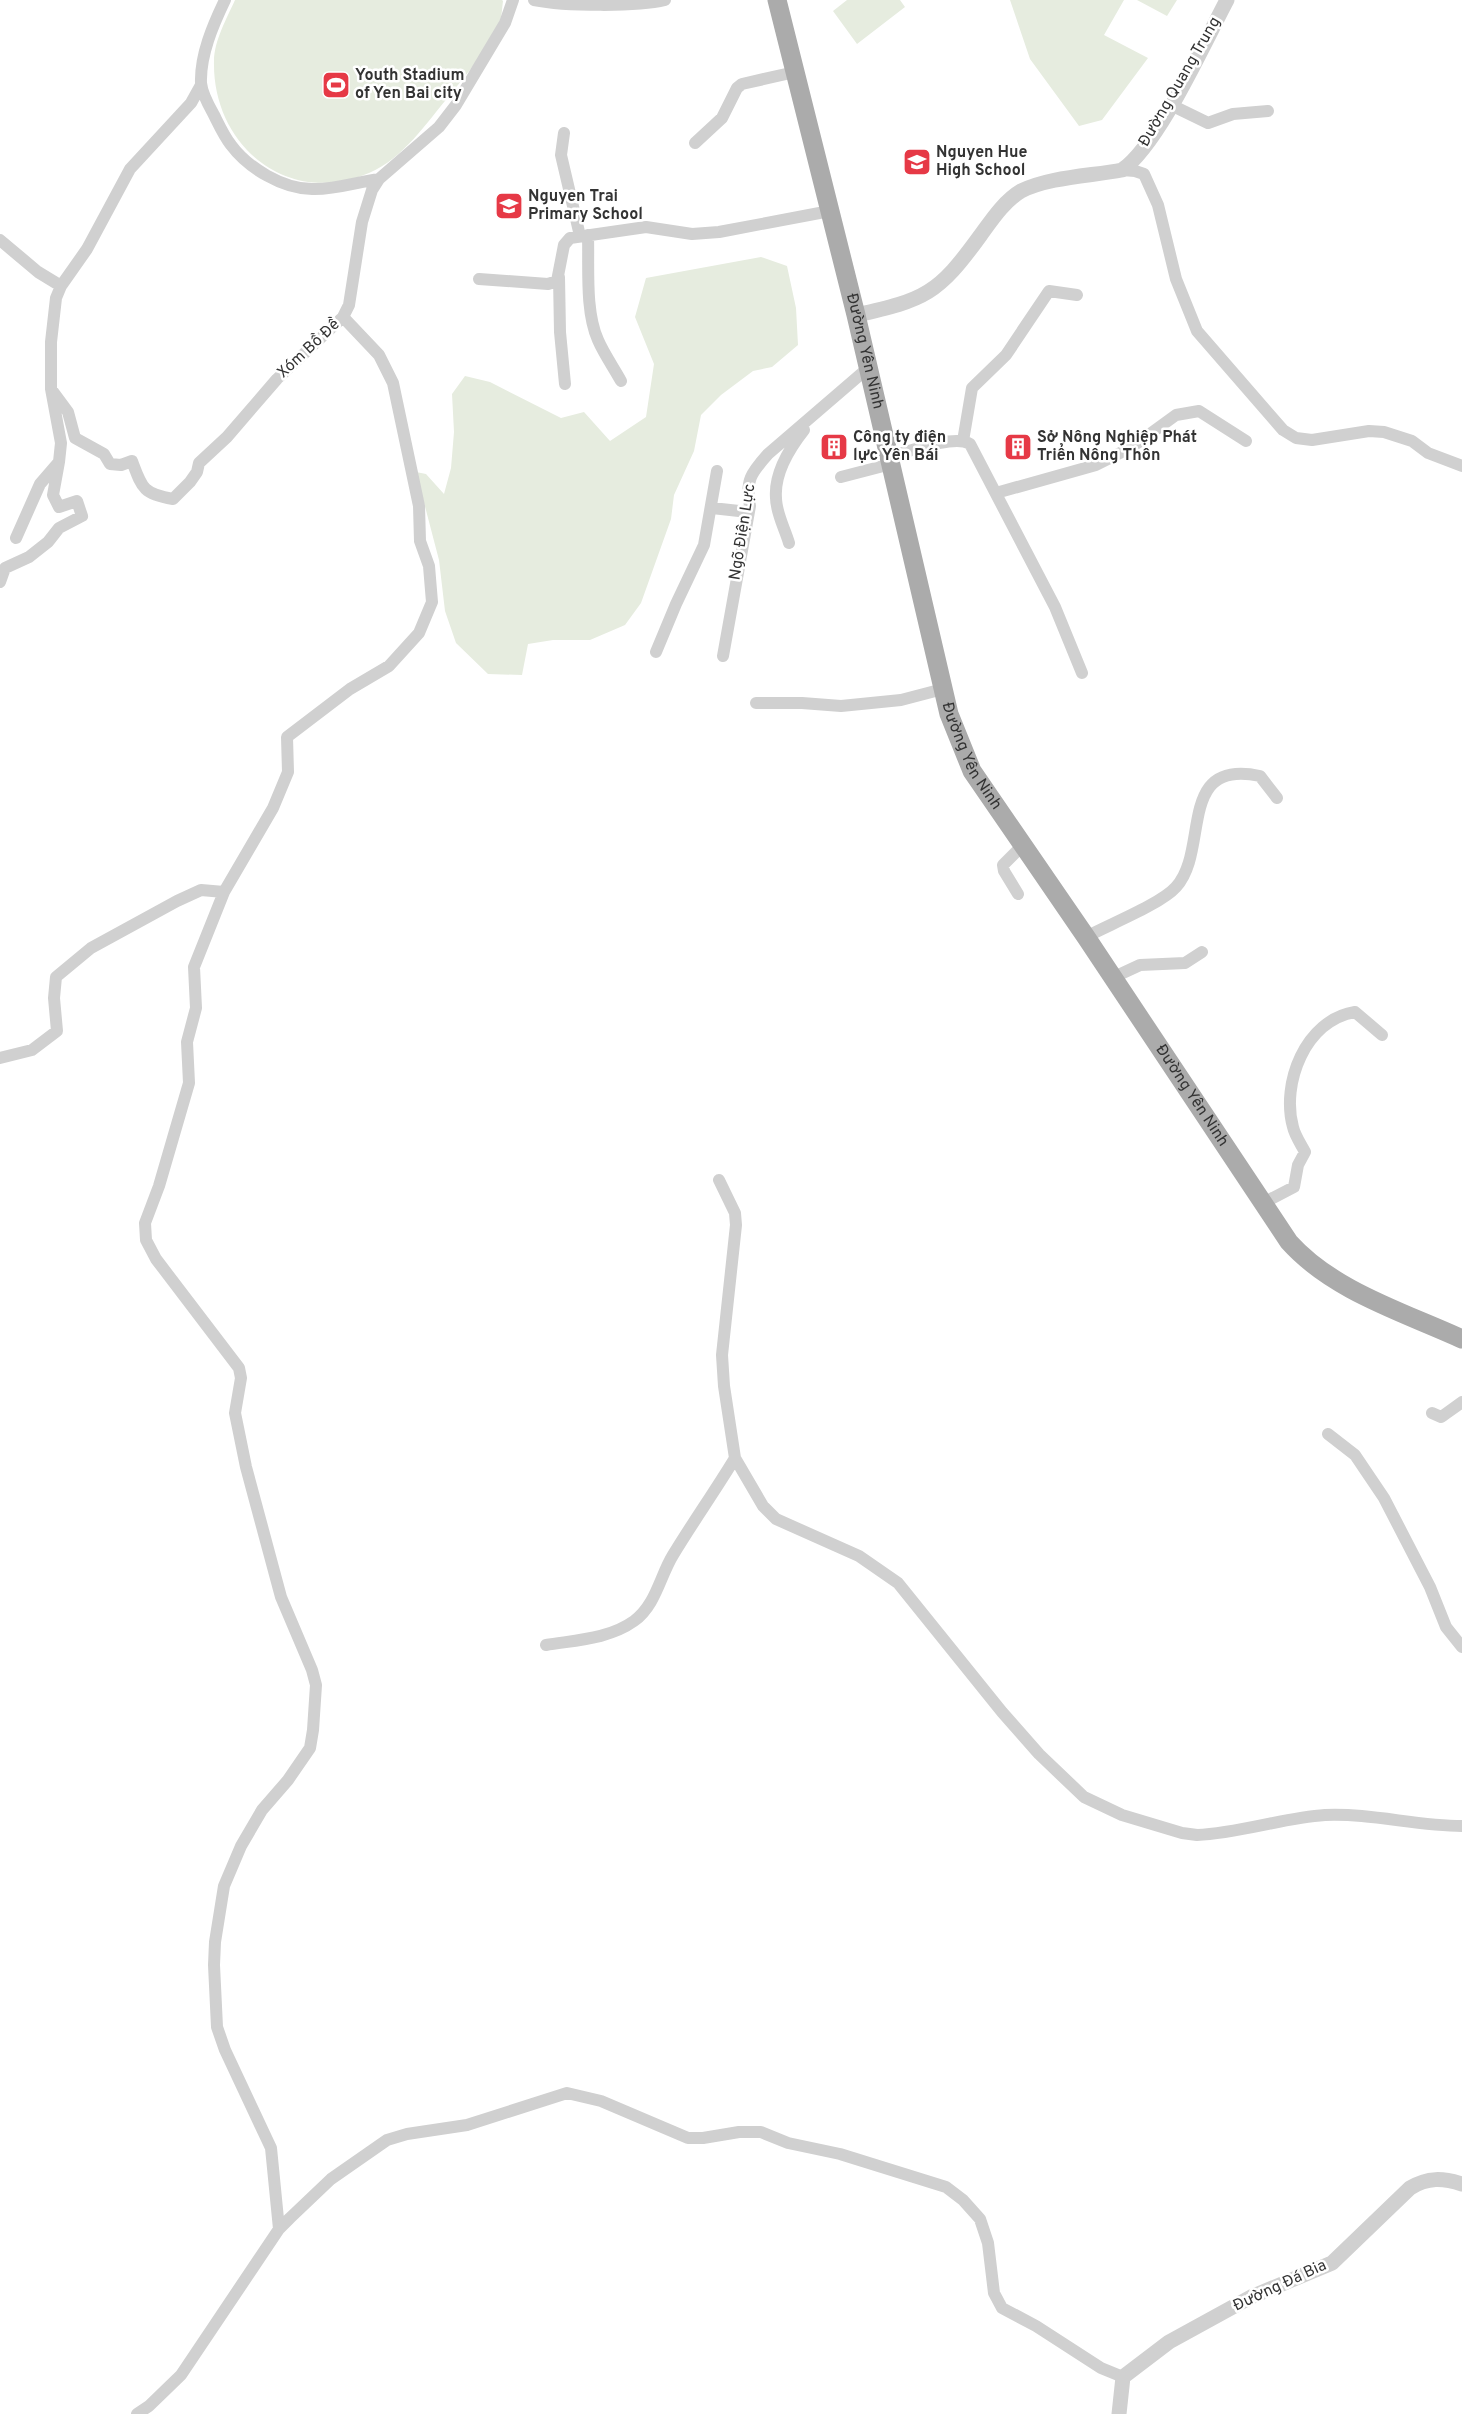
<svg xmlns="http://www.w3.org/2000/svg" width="1462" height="2414" font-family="Overpass,sans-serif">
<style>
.green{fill:#e6ecdf}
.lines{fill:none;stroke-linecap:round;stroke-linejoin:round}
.minor{stroke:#d0d0d0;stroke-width:12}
.tertiary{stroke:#d0d0d0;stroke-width:15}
.primary{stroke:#ababab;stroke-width:19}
.labels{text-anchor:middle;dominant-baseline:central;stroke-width:5;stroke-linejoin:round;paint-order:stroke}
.poi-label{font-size:16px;font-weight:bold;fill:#333;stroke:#fff;text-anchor:start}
.street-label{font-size:16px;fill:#333;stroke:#fff}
</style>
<rect width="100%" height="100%" fill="#fff"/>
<path class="green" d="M 235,0 L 502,0 L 503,1 C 502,8 502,17 499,23 C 489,49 467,73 450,95 C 426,123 404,158 369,173 C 287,208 212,145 214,61 C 214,41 227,18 235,0 Z
M 847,0 L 900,0 L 905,7 L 857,44 L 833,11 Z
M 1010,0 L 1124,0 L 1104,35 L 1148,58 L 1102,120 L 1079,126 L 1030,59 Z
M 1137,0 L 1177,0 L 1167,16 Z
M 761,257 L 787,266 L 796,308 L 798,345 L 772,367 L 753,371 L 721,395 L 701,415 L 694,451 L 674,495 L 671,519 L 641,603 L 625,625 L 590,640 L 553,640 L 528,644 L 522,675 L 488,674 L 456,643 L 445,611 L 439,560 L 416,472 L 426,474 L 444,494 L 451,468 L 454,432 L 452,394 L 465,376 L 490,382 L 561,418 L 584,412 L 610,441 L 646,417 L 654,364 L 635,317 L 646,278 Z"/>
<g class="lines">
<path class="minor" d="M 225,0 C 213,25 200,55 201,83 C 202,94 209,106 214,115 C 219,125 224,136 231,145 C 248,168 283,189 312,189 C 334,190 357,182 379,179
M 534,0 C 564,6 637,7 665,0
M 1171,105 L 1208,123 L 1233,114 L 1268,111
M 564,133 L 561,155 L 580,236
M 695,143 L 722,118 L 737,88 L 742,84 L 795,72
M 1122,170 L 1135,171 L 1144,174 L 1158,205 L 1176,279 L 1197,331 L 1283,430 L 1296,438 L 1312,440 L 1369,431 L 1384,432 L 1412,441 L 1428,453 L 1462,466
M 588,235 C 589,267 585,311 598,340 C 604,354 614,368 621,381
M 0,240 L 38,272 L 61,286
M 559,277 L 560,332 L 565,384
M 479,279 L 548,284 L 557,281 L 564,245 L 570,238 L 646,227 L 692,234 L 719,232 L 830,211
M 51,389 L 68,412 L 75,438 L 104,454 L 110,464 L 121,465 L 132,461 C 142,488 143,494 173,499 L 190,482 L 197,472 L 199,463 L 227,437 L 277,379 L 343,317 L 349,305 L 362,222 L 372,190 L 379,179 L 439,127 L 456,105 L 505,23 L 513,0
M 963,441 L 972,388 L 1006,355 L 1049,291 L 1077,295
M 889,457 C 907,452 955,434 970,444 L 1055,607 L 1082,673
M 841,477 L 891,464
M 996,493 L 1096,465 L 1132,447 L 1176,415 L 1199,411 L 1246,441
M 712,508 L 748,512
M 16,538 L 40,484 L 59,462 L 61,443 L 51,389 L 51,342 L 56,298 L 61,286 L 87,249 L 130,169 L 191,103 L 201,85
M 789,543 C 785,529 776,513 776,498 C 774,473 789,449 804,430
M 0,582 L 5,568 L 29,557 L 48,542 L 59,528 L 82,516 L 77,501 L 59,507 L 53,495 L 59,462
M 656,652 L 676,604 L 704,545 L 717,471
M 723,656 L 750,506 C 745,481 751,473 768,454 L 868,368
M 756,703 L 802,703 L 841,706 L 901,700 L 943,689
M 1018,894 L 1004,871 L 1003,865 L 1023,845
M 1086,937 C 1108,925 1161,904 1176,887 C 1210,850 1176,758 1260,776 L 1277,798
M 1112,978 L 1140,965 L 1185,963 L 1202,952
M 0,1058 L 32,1050 L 57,1031 L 54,998 L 56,977 L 91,948 L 177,901 L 201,890 L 224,892
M 1263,1203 L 1294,1187 L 1298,1165 L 1305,1152 C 1301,1144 1295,1136 1293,1127 C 1281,1084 1305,1020 1355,1012 L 1382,1035
M 1432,1413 L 1441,1417 L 1444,1415 L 1462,1402
M 1328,1434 L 1355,1455 L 1384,1498 L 1430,1587 L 1446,1627 L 1462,1647
M 735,1458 L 763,1506 L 776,1519 L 859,1556 L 898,1583 L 1002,1712 L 1039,1754 L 1084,1797 L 1122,1815 L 1182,1833 L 1197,1835 C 1240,1833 1282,1818 1325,1815 C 1371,1813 1416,1826 1462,1826
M 546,1645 C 576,1640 609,1639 634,1621 C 656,1605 660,1576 673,1555 C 693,1522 715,1491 735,1458 L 724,1386 L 722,1355 L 736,1225 L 735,1213 L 719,1180
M 279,2229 L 271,2148 L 225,2050 L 217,2027 L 214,1965 L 215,1942 L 224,1886 L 241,1846 L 262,1810 L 288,1780 L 310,1748 L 313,1730 L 316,1685 L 312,1670 L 281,1597 L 246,1467 L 235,1413 L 241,1378 L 239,1368 L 156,1259 L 146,1240 L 145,1223 L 159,1186 L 189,1083 L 187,1042 L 196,1008 L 194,967 L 224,892 L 273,808 L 288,772 L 287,737 L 350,689 L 389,666 L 419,633 L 432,602 L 429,566 L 420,541 L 419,506 L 393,383 L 379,355 L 343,317
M 137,2414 L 149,2406 L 181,2375 L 279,2229 L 290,2218 L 331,2179 L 387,2140 L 407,2134 L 467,2125 L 567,2093 L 601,2101 L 688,2138 L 703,2138 L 739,2132 L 761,2132 L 788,2143 L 840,2154 L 946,2187 L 963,2200 L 980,2219 L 988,2243 L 994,2293 L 1002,2308 L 1036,2326 L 1101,2368 L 1123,2377"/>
<path class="tertiary" d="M 856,315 C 925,300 938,294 980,236 C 991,221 1004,201 1021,191 C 1049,177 1090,176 1122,170 C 1159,144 1204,43 1227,0
M 1119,2414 L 1123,2377 L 1169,2342 L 1251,2297 L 1332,2263 L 1410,2188 C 1428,2177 1443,2178 1462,2184"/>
<path class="primary" id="s1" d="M 777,0 L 856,315 L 949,714 L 972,771 L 1086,937 L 1289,1242 C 1333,1291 1403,1312 1462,1339"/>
</g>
<defs>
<symbol id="stadium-square" viewBox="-11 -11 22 22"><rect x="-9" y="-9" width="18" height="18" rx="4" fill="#e63946" stroke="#fff"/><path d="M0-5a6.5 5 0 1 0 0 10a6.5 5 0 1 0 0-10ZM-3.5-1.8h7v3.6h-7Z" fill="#fff"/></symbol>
<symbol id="school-square" viewBox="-11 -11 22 22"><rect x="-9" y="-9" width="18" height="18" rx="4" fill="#e63946" stroke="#fff"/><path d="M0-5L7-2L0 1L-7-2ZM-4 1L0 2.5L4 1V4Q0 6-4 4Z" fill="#fff"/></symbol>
<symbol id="building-square" viewBox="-11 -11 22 22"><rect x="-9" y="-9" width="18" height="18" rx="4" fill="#e63946" stroke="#fff"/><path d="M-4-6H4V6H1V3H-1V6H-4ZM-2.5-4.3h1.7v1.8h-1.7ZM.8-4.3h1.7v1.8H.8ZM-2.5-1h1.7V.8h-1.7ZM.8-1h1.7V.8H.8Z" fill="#fff"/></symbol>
</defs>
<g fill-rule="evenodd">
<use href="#stadium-square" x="320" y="69" width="32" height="32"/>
<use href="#school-square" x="901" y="146" width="32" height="32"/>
<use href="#school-square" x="493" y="190" width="32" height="32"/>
<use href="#building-square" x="818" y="431" width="32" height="32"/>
<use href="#building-square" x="1002" y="431" width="32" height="32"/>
</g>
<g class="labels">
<g class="poi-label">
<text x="355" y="76">Youth Stadium<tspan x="355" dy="18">of Yen Bai city</tspan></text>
<text x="936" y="153">Nguyen Hue<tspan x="936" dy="18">High School</tspan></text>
<text x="528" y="197">Nguyen Trai<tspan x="528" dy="18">Primary School</tspan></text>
<text x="853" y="438">Công ty điện<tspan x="853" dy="18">lực Yên Bái</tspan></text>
<text x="1037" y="438">Sở Nông Nghiệp Phát<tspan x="1037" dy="18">Triển Nông Thôn</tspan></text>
</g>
<g class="street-label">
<text transform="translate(1180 82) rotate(-60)">Đường Quang Trung</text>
<text transform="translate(309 349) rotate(-43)">Xóm Bồ Đề</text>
<text stroke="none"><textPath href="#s1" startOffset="362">Đường Yên Ninh</textPath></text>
<text transform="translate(743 532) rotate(-81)">Ngõ Điện Lực</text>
<text stroke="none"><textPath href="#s1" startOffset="782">Đường Yên Ninh</textPath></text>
<text stroke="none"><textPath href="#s1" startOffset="1188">Đường Yên Ninh</textPath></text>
<text transform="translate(1280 2286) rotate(-25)">Đường Đá Bia</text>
</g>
</g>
</svg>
